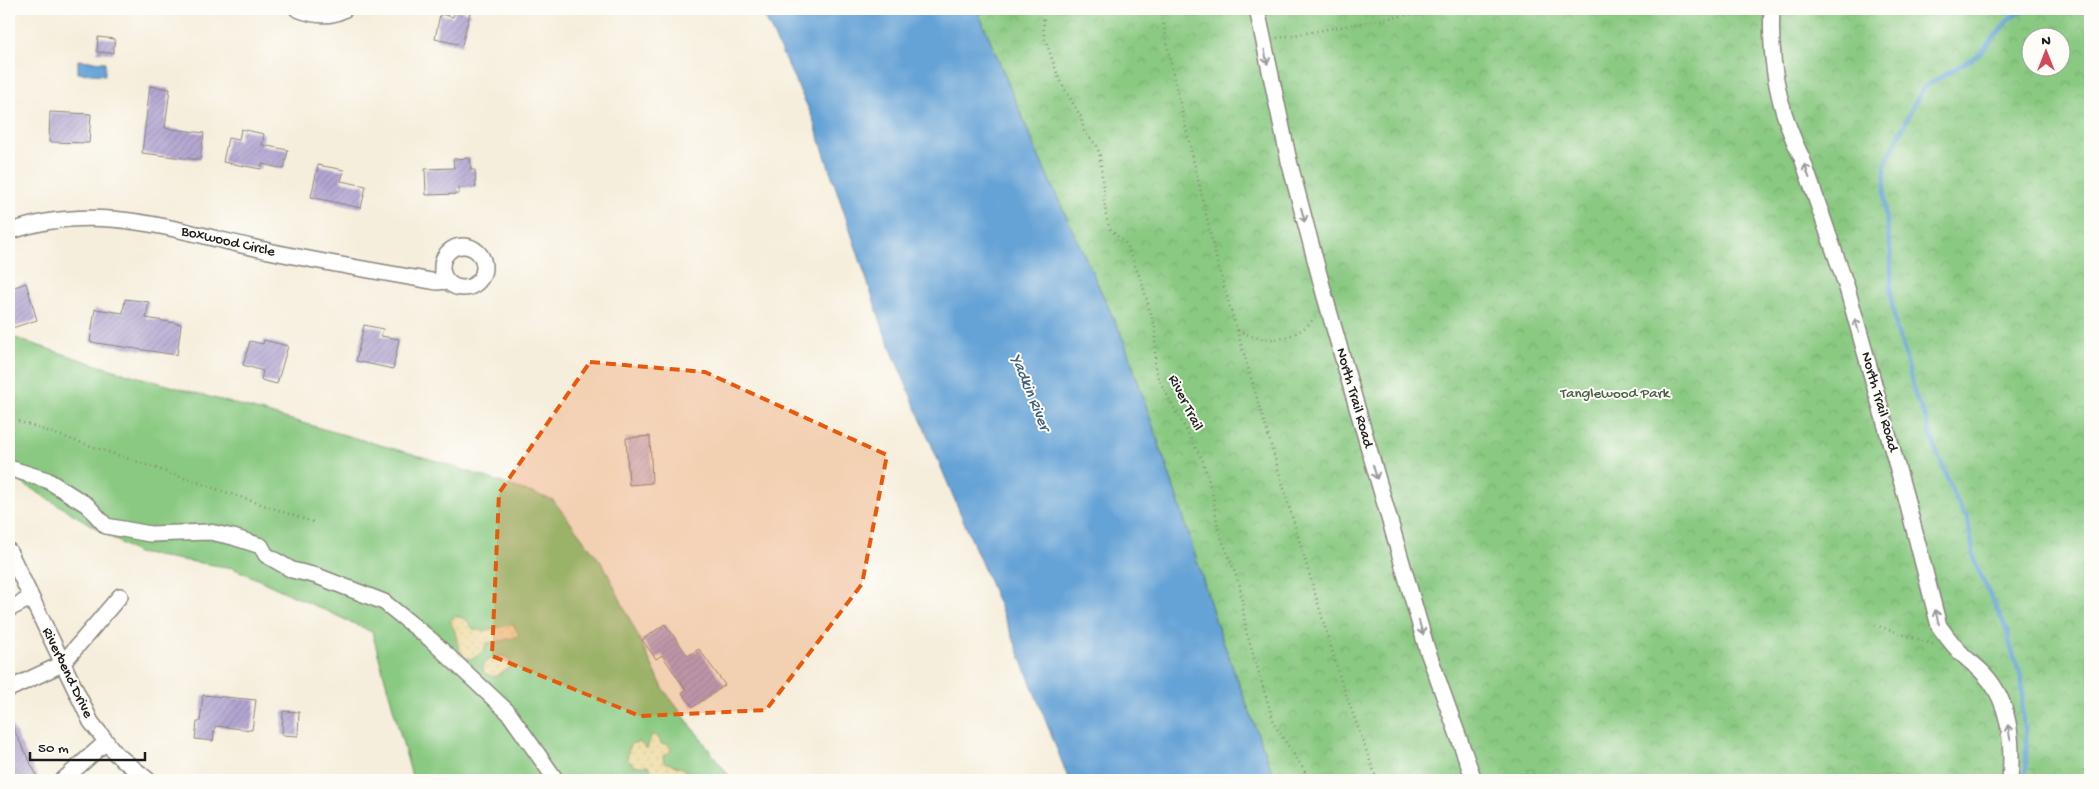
<svg xmlns="http://www.w3.org/2000/svg" width="2099" height="789" font-family="'Gochi Hand',sans-serif">
<style>
.grass{fill:#89c981;stroke:#52724e}
.sand{fill:url(#sand-dots);stroke:#857b5d}
.park{fill:url(#park-crowns);stroke:#52724e;fill-rule:evenodd}
.water{fill:#65a2d6;stroke:#405f79}
.lines{fill:none;stroke-linecap:round;stroke-linejoin:round}
.stream{stroke:#65a2d6;stroke-width:4.5}
.building{fill:url(#building-hatch)}
.minor-casing{stroke:#89857c;stroke-width:18}
.path{stroke:#89857c;stroke-width:2.5;stroke-dasharray:1 4;stroke-linecap:butt}
.minor{stroke:#fff;stroke-width:15}
.oneway{stroke:#999}
.marked{fill:#e8590c;fill-opacity:0.2;stroke:#e8590c;stroke-width:4;stroke-dasharray:10 6;stroke-linejoin:round}
.labels{text-anchor:middle;dominant-baseline:central;stroke-width:4;stroke-linejoin:round;paint-order:stroke}
.street-label{font-size:15px;fill:#1c1c1c;stroke:#fdfcf7}
.park-label{font-size:15px;fill:#486144;stroke:#fdfcf7}
.water-label{font-size:16px;font-style:italic;fill:#405f79;stroke:#fdfcf7}
</style>
<defs>
<pattern id="sand-dots" width="8" height="8" patternUnits="userSpaceOnUse" patternTransform="scale(1.25)"><rect width="8" height="8" fill="#eeda9e"/><path d="M2 2h.1M6 6h.1" fill="none" stroke="#ccba88" stroke-width="1.8" stroke-linecap="round"/></pattern>
<pattern id="park-crowns" width="20" height="18" patternUnits="userSpaceOnUse" patternTransform="scale(1.25)"><rect width="20" height="18" fill="#89c981"/><path d="M2 6a3 3 0 1 1 6 0M12 15a3 3 0 1 1 6 0" fill="none" stroke="#76ac6f"/></pattern>
<pattern id="building-hatch" width="6" height="6" patternUnits="userSpaceOnUse" patternTransform="scale(1.25)"><rect width="6" height="6" fill="#b2a5d1"/><path d="M-1 1l2-2M0 6l6-6M5 7l2-2" fill="none" stroke="#988db3"/></pattern>
</defs>
<rect width="100%" height="100%" fill="#fdfcf7"/>
<filter id="ink" filterUnits="userSpaceOnUse"><feTurbulence type="fractalNoise" baseFrequency=".02" numOctaves="2"/><feDisplacementMap in="SourceGraphic" scale="10" xChannelSelector="R" yChannelSelector="G"/><feConvolveMatrix kernelMatrix="1 2 1 2 8 2 1 2 1" color-interpolation-filters="sRGB"/></filter>
<filter id="wash" filterUnits="userSpaceOnUse"><feTurbulence type="fractalNoise" baseFrequency=".0096" numOctaves="4" result="noise"/><feDisplacementMap in="SourceGraphic" scale="20" xChannelSelector="R" yChannelSelector="G"/><feGaussianBlur stdDeviation="1.12" result="paint"/><feColorMatrix in="noise" values="0 0 0 0 0 0 0 0 0 0 0 0 0 0 0 0 0 1.4 0 .05"/><feComposite in="paint" operator="in"/></filter>
<g filter="url(#wash)">
<rect width="100%" height="100%" fill="#f6eedc"/>
<path class="grass" d="M 9,336 L 100,366 L 437,461 L 553,500 L 604,566 L 664,690 L 732,780 L 413,780 L 372,632 L 233,568 L 137,553 L 9,475 Z"/>
<path class="sand" d="M 456,616 L 466,619 L 473,629 L 484,631 L 513,624 L 519,635 C 512,640 496,641 487,643 C 484,647 485,650 481,653 C 461,670 458,645 455,632 C 454,628 451,625 450,621 Z
M 502,656 L 509,659 L 511,667 L 494,677 L 484,673 L 483,667 C 487,658 493,658 502,656 Z
M 654,735 L 659,738 L 661,744 L 668,744 L 671,748 L 670,752 L 663,756 L 664,762 L 685,769 L 686,774 L 681,780 L 660,778 L 648,766 L 634,766 L 627,759 L 630,744 L 639,742 L 647,749 L 651,736 Z"/>
<path class="park" d="M 977,9 L 2090,9 L 2090,780 L 1275,780 L 1217,625 L 1177,497 L 1124,341 L 1041,162 ZM 2032,38 L 2062,38 L 2062,68 L 2032,68 Z"/>
<path class="water" d="M 761,9 L 977,9 L 1041,162 L 1124,341 L 1177,497 L 1217,625 L 1275,780 L 1069,780 L 1013,638 L 886,337 L 811,114 Z
M 78,60 L 105,62 L 105,75 L 78,73 Z"/>
<g class="lines">
<path class="stream" d="M 2026,780 L 2026,730 L 2023,724 L 2022,680 L 2008,639 L 2009,635 L 1975,563 L 1967,515 L 1964,515 L 1953,493 L 1927,426 L 1927,421 L 1916,398 L 1902,343 L 1897,332 L 1891,298 L 1891,253 L 1885,213 L 1885,165 L 1913,106 L 1924,87 L 1980,54 L 2011,17 L 2028,9"/>
</g>
<g id="blocks">
<path class="building" d="M 455,9 L 470,13 L 462,45 L 435,39 L 440,14 L 453,17 Z
M 98,37 L 115,39 L 113,53 L 97,52 Z
M 150,86 L 170,89 L 165,128 L 204,133 L 200,160 L 142,153 Z
M 50,112 L 91,114 L 89,143 L 49,142 Z
M 241,129 L 264,134 L 262,145 L 288,150 L 284,169 L 262,164 L 261,169 L 223,162 L 228,138 L 239,140 Z
M 470,158 L 471,170 L 475,170 L 476,187 L 459,188 L 459,194 L 426,195 L 425,169 L 454,168 L 453,159 Z
M 318,165 L 344,170 L 341,181 L 366,186 L 361,208 L 311,197 Z
M 26,283 L 37,320 L 9,329 L 9,289 Z
M 125,299 L 149,302 L 146,318 L 181,324 L 177,355 L 90,342 L 95,309 L 123,313 Z
M 364,325 L 383,329 L 381,336 L 399,339 L 393,369 L 356,361 Z
M 264,340 L 288,346 L 277,384 L 261,380 L 263,371 L 243,365 L 250,341 L 263,344 Z
M 650,436 L 652,483 L 629,485 L 626,438 Z
M 665,624 L 688,656 L 699,649 L 725,685 L 693,707 L 682,693 L 686,690 L 662,655 L 656,659 L 642,640 Z
M 203,695 L 256,700 L 252,730 L 215,726 L 213,741 L 195,739 L 197,722 L 200,722 Z
M 283,711 L 299,712 L 298,736 L 282,735 Z
M 9,720 L 39,780 L 15,780 L 9,769 Z"/>
</g>
</g>
<g filter="url(#ink)">
<use href="#blocks" fill-opacity="0" stroke="#89857c" stroke-width="1"/>
<g class="lines">
<defs>
<path id="minor" d="M 297,9 C 312,15 330,18 345,9
M 1257,9 L 1289,161 L 1325,297 L 1427,649 L 1474,780
M 1772,9 C 1769,62 1778,110 1802,158 L 1847,288 L 1906,498 L 1939,626 C 1947,637 1954,647 1964,656 C 1970,662 1978,667 1984,674 C 2011,702 2013,744 2010,780
M 9,232 C 98,199 182,233 269,251 C 325,263 381,272 437,282 L 447,281
M442 267a21 21 0 1 1 42 0a21 21 0 1 1-42 0Z
M 9,468 L 47,480 L 87,505 L 106,526 L 150,534 L 210,532 L 233,537 L 261,546 L 266,555 L 292,570 L 317,576 L 384,602 L 430,639 L 508,712 L 556,780
M 9,551 L 91,722 L 116,754 L 148,780
M 9,609 L 31,598
M 9,689 L 62,664 L 120,596
M 63,780 L 106,742"/>
</defs>
<use href="#minor" class="minor-casing"/>
<path class="path" d="M 1043,9 L 1044,36 L 1059,79 L 1081,117 L 1084,131 L 1097,146 L 1100,156 L 1106,217 L 1110,229 L 1126,244 L 1141,280 L 1155,328 L 1155,366 L 1158,378 L 1203,461 L 1213,496 L 1218,529 L 1240,586 L 1246,631 L 1275,726 L 1311,780
M 1161,9 L 1169,55 L 1219,270 L 1341,681 L 1377,780
M 1277,38 L 1441,9
M 1238,330 C 1264,345 1296,342 1315,317
M 9,418 L 316,523
M 1875,625 L 1935,645"/>
<use href="#minor" class="minor"/>
</g>
<defs><path id="oneway-shaft" d="M-6 0H5M1.5-3L5.5 0L1.5 3" fill="none" stroke-width="1.6" stroke-linecap="round" stroke-linejoin="round" transform="scale(1.25)"/></defs>
<g class="oneway">
<use href="#oneway-shaft" transform="translate(1266 57) rotate(78)"/>
<use href="#oneway-shaft" transform="translate(1807 171) rotate(-109)"/>
<use href="#oneway-shaft" transform="translate(1303 215) rotate(75)"/>
<use href="#oneway-shaft" transform="translate(1857 326) rotate(-106)"/>
<use href="#oneway-shaft" transform="translate(1375 472) rotate(74)"/>
<use href="#oneway-shaft" transform="translate(1937 617) rotate(-105)"/>
<use href="#oneway-shaft" transform="translate(1421 628) rotate(74)"/>
<use href="#oneway-shaft" transform="translate(2009 732) rotate(-99)"/>
</g>
</g>
<path class="marked" d="M 590,362 L 705,372 L 887,455 L 862,584 L 766,710 L 640,716 L 492,656 L 499,493 Z"/>
<g class="labels">
<g class="street-label">
<text transform="translate(228 242) rotate(13)">Boxwood Circle</text>
<text transform="translate(1354 398) rotate(74)">North Trail Road</text>
<text transform="translate(1879 402) rotate(74)">North Trail Road</text>
<text transform="translate(1185 403) rotate(63)">River Trail</text>
<text transform="translate(67 673) rotate(64)">Riverbend Drive</text>
</g>
<g class="park-label">
<text x="1615" y="394">Tanglewood Park</text>
</g>
<g class="water-label">
<text transform="translate(1029 393) rotate(68)">Yadkin River</text>
</g>
</g>
<rect width="2099" height="789" fill="none" stroke="#fdfcf7" stroke-width="30"/>
<g transform="translate(2046 52)"><circle r="24" fill="#fdfcf7" stroke="#a3a29f"/>
<path d="M0-4L9 19L0 12L-9 19Z" fill="#d1495b"/>
<text y="-8" font-size="14" font-weight="bold" text-anchor="middle" fill="#1c1c1c">N</text>
</g>
<path d="M30 752v8h115v-8" fill="none" stroke="#1c1c1c" stroke-width="2.5"/>
<text x="38" y="752" font-size="15" fill="#1c1c1c" stroke="#fdfcf7" stroke-width="4" paint-order="stroke">50 m</text>
</svg>
